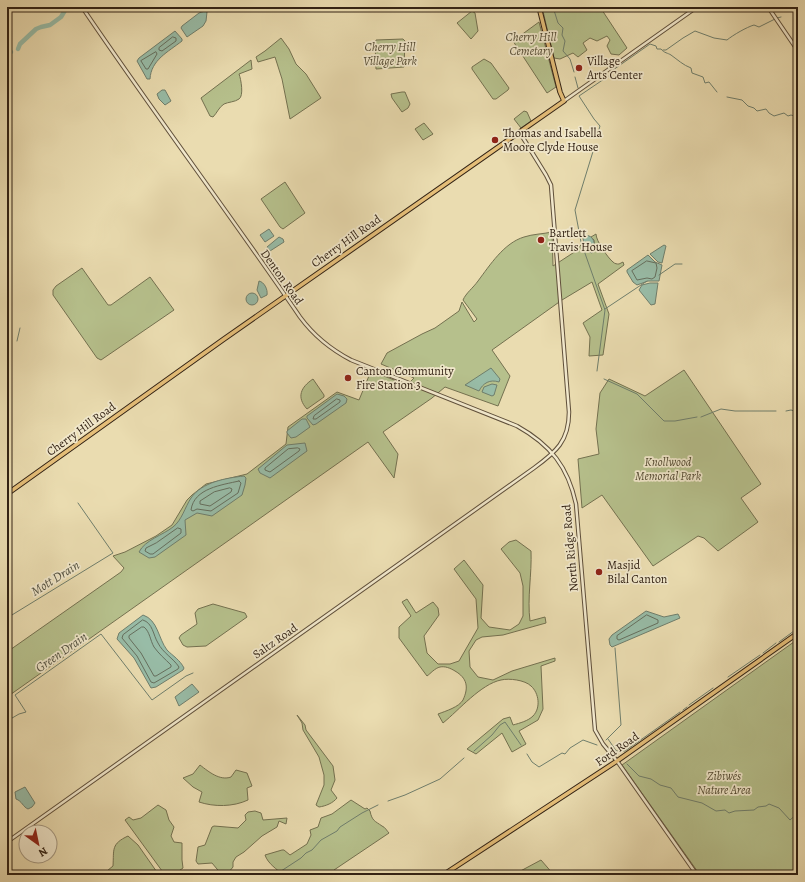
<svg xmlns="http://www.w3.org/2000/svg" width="805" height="882" font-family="Alegreya,serif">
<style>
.green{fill:#b6c08c;stroke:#747150}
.water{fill:#98bca7;stroke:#6f7e6c}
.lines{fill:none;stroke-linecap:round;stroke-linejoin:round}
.shore{stroke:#656f5e;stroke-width:1}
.stream{stroke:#6f7e6c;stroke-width:1}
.river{stroke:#98bca7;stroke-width:4.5}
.minor-casing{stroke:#60503b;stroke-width:4.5}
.major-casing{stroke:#322214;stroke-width:5.5}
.minor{stroke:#f1e8cc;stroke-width:2.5}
.major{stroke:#e5be78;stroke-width:3.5}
.poi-dot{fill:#8f2418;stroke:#f1e8cc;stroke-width:1.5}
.labels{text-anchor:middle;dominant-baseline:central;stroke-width:3.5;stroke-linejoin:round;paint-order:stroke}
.park-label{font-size:12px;font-style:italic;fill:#534a32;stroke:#f1e8cc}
.poi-label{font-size:12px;fill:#322214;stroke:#f1e8cc;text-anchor:start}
.street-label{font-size:12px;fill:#322214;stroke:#f1e8cc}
.water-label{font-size:13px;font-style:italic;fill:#515040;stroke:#f1e8cc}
</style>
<rect width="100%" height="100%" fill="#eadcb0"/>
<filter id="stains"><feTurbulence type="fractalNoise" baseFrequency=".005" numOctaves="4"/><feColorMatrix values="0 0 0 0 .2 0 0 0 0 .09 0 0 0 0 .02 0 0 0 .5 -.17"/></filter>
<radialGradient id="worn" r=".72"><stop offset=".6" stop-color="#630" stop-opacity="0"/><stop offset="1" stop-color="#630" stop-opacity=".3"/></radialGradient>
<path class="green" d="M 542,7 L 600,7 L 627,48 L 619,55 L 611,54 L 607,46 L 610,40 L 607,36 L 597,41 L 590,38 L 583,43 L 587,50 L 578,57 L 573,53 L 560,59 L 554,58 Z
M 472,11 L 475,13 L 478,31 L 471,39 L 457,23 Z
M 539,22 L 556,87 L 547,93 L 513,41 Z
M 281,38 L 289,49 L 296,64 L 306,74 L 321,98 L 290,119 L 282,79 L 275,57 L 258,62 L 256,57 L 265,51 Z
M 403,39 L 405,41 L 404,67 L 376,69 L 375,42 L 376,40 Z
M 484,59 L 491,63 L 509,88 L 508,90 L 496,99 L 493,99 L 472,69 L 472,67 Z
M 251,60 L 252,69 L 239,74 C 241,79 244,96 239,99 C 235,102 228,102 224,104 C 219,107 217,113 213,117 L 210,116 L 201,98 Z
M 402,92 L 405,92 L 410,104 L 408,108 L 402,112 L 392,98 L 391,94 Z
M 524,111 L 527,112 L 531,121 L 521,128 L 514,119 Z
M 424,123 L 433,134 L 423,140 L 415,129 Z
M 285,182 L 305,213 L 283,229 L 280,227 L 261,199 Z
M 552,232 L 553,266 L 576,251 L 584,241 L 584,247 L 595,250 L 594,240 L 591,237 L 596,234 C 596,241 608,258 613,262 C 615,264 617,264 619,264 L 623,262 L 624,265 L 598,284 L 609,314 L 603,355 L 589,356 L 590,337 L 583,323 L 602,310 L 592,282 L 562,300 L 492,350 L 510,376 L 498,406 L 445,387 L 432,398 L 383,432 L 398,454 L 394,478 L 368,442 L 7,697 L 7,652 L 121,572 L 124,568 L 113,556 L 125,552 L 156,536 L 172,525 L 187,500 L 192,495 L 206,484 L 247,474 L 286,444 L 288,427 L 337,392 L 359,400 L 371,371 L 407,385 L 414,378 L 381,364 L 387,353 L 422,334 L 435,328 L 459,311 L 462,302 L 474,322 L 477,319 L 463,300 C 466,293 473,288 478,281 C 490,265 504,243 524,237 C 533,234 543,234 552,232 Z
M 82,268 L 108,305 L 111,305 L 150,277 L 174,310 L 101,360 L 97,358 L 53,295 L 53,290 L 56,286 Z
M 684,370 L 761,484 L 741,498 L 758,522 L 718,551 L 704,538 L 698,536 L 653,566 L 602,495 L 582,508 L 578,459 L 599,454 L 596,429 L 600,393 L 609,379 L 645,396 Z
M 313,379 L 324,395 L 324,397 L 307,409 C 296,397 301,387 313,379 Z
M 516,540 L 531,551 C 532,574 527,598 530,621 L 545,617 L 546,623 L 503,635 L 482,637 L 476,640 L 469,651 L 470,667 L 478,677 L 493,680 L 512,671 L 555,658 L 555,661 L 541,666 L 543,709 L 538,720 L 519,731 L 526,744 L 512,752 L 502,733 L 476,754 L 467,749 L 503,719 L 510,717 L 513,725 C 520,723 528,721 533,716 C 541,708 539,693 531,686 C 525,680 509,678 501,680 C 481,684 459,710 443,723 L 438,714 C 446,711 459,707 463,700 C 469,687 467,678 455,671 C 450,668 445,666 440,667 C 435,668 430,674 427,676 L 399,638 L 399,627 L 411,616 L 402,602 L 407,599 L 416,613 L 433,602 L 438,608 L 439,615 L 424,636 L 427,653 L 438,664 L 450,664 L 459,661 L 478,628 L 476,599 L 454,569 L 464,560 L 483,585 L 481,618 L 489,627 L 510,630 L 519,624 L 523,616 L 523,586 L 520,573 L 501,549 L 509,542 Z
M 213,604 L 245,613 L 247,617 L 206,646 L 187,647 L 183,645 L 179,638 L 181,635 L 197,624 L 195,613 L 198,609 Z
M 798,639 L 798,875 L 700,875 L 622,765 Z
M 297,715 L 305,725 L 306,730 L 333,766 L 335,780 L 331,790 L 337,798 C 333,803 326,806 319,807 L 316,805 L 324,785 L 324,775 L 319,757 L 303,730 L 302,723 Z
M 200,765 C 209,772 220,781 231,777 L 236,770 L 247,773 L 252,786 L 247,788 L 248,800 C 233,807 214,807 199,802 L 202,792 L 193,787 L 183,778 L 193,774 Z
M 351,800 L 365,809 L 367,808 L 370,811 C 372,821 375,821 382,826 C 385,827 387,831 389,833 L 334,870 L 336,875 L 283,875 C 277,869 268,864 265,855 L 282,850 L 284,850 L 290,855 L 307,844 L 311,835 L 310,830 L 318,827 L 321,818 L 332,814 Z
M 158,805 L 166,810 L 169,820 L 174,827 L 171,836 L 174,842 L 182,843 L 182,860 L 183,868 L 173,875 L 165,875 L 125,820 L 129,817 L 133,820 L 141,818 Z
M 255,811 L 261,813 L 263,820 L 287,818 L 286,824 L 279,821 L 277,827 L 262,836 L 244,852 L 236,857 L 233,862 L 233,867 L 228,873 L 229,875 L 222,875 L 212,863 L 198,864 L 196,861 L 198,847 L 205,845 L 212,827 L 214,826 L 238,828 L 246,820 L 245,815 L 248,812 Z
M 128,836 L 138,845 L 159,875 L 102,875 L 113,866 C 114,849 111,844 128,836 Z
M 541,860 L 554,875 L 513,875 Z"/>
<path class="water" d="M 205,11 L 207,12 L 206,21 L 203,26 L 187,37 L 181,28 L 182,26 L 199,13 Z
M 175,31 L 182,39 L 182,41 C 168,52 151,60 150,79 L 147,79 L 137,61 L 139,58 Z
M 162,90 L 165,90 L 171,101 L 165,105 L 159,99 L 157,94 Z
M 269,229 L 274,236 L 265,242 L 260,235 Z
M 585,235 C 595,236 594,243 595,250 L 592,253 C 584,251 584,244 583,238 Z
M 279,237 L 283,239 L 284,242 L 270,251 L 267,247 Z
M 664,245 L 666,246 L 662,263 L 658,262 L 650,254 Z
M 648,255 L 655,262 L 662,265 L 659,281 L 648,281 L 637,285 L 633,282 L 627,272 L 627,270 Z
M 259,281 C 264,282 268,289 267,295 L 261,298 L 257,290 Z
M 650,283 L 658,283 L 655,304 L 651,305 L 639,290 L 642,285 Z
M246 299a6 6 0 1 1 12 0a6 6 0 1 1-12 0Z
M 491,368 L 500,379 L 499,382 C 490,379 483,383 479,391 L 465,385 Z
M 492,384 L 497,385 L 494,395 L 492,396 L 482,392 L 484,387 Z
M 337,394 L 344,396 L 347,399 L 346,403 L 316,424 L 313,425 L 307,418 L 307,416 Z
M 302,419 L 306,419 L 310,427 L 296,437 L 291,438 L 287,433 L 287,431 Z
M 305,443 L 307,451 L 270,478 L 260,473 L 258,469 L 287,445 Z
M 244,476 L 246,478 L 245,485 L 242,495 L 212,516 L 197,513 L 185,520 L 186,535 L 155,557 L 149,558 L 139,552 C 145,540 163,535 173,527 C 182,520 185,507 191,498 C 202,482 226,478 244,476 Z
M 646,611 L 664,617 L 678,614 L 680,618 L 612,647 L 610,645 L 609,639 L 612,635 Z
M 143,615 C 158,620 158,638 167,650 C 173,656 180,660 184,668 L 183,670 L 156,687 L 151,688 L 134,658 L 117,639 L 119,633 Z
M 192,684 L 199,692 L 179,706 L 175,697 Z
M 25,787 L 35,803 L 32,807 L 28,809 C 23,807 22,801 16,799 L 15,792 Z"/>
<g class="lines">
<path class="shore" d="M 173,37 L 176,38 L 176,41 L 162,51 L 159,50 L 159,48 Z
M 156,52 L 157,54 L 148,69 L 146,69 L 141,61 Z
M 647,261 L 656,263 L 657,268 L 655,277 L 652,279 L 647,278 L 637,280 L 632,271 Z
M 337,399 L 340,400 L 340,402 L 316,419 L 313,419 L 314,416 Z
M 298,448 L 300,449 L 299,451 L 270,472 L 265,470 L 265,468 L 288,449 Z
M 239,481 L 241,483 L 238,493 L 211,511 L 197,509 L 193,511 L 191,510 C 194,488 222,485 239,481 Z
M 230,488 L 232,489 L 231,492 L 210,506 L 200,504 L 200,501 L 214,492 Z
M 178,528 L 181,529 L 181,533 L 153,554 L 150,554 L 145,551 L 146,548 L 156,543 Z
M 647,615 L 658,620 L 658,623 L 619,640 L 617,639 L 617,636 Z
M 143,620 C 153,623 153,635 158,643 C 163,653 173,658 179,667 L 178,669 L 154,683 L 151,682 L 137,656 L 122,638 L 123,635 Z
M 142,627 L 144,627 C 150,632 150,640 154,647 C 159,654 165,659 171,665 L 171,667 L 156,676 L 154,676 L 141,653 L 129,638 L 129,636 Z"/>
<path class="stream" d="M 553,7 L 558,23 L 563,28 L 562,35 L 565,41 L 563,51 L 570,59 L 574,72
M 777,18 L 781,17
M 663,50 L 666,50 L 683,38 L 695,31 L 714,38 L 727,40 C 733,35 747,27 754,25 L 759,27 L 775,19
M 575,77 L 578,88
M 727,97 L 742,100 L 748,106 L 754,108 L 757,111 L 766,109 L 769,113 L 774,116 L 784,113 L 788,116 L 791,115 L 798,117
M 597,136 L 600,126 L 594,119 L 579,96 L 610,75 L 613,70 L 650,44 L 656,46 L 657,49 L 661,49 C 664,53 668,53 671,55 C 678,60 683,65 691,68 L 692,73 L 703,77 L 705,83 L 709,82 L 717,92
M 595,145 L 575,210 L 581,242 L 605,310 L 597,371
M 659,275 L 675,264 L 682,264
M 605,309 L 647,281
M 17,341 L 20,328
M 604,379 L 637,394 L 664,421 L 675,421 L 697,417
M 786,411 L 791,410 L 798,412
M 701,417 L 721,409 L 735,411 L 776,411
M 7,618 L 113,553 L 78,503
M 779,642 L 798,628
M 763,653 L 776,643
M 728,677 L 760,655
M 689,705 L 713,688
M 683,710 L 687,707
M 7,721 L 19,714 L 26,712 L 15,695 L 101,634 L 152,700 L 186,676 L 193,673
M 608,739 L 617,752
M 606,740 L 621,725 L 615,648
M 474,751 L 492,735 L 500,725 L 505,722 L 521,745
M 616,751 L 625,751 L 680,712
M 527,754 L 532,762 L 539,767 L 562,753 L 565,754 L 570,748 L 583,740 L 597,745
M 627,764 L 639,776 L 651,779 L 660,785 L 671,788 L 678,797 L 702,803 L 716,811 L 725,810 L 729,813 L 735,811 L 754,810 L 758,807 L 766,806 L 769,804 L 779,808 L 790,820 L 798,813
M 388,801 L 405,795 L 440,779 L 464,758
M 275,875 L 301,858 L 306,853 L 312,850 L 321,840 L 337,831 L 340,827 L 362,813 L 378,805"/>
<path class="river" d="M 18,49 L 20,44 L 36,29 L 41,27 L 50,25 L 61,17 L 67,7
M 7,51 L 11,52"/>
<defs>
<path id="minor" d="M 82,7 C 153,112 229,213 300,317 C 314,336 330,349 351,360 L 517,426 C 551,445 568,467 576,504 L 595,730 L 603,744 L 617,761 L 697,875
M 768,7 L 798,51
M 564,101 L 697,7
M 7,842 L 534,468 C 556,452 569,441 569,412 L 551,185 L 546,175 L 520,133"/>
<path id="major" d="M 7,494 L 224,339 L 564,101 L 560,92 L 539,7
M 443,875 L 617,761 L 798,633"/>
</defs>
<use href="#minor" class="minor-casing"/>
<use href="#major" class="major-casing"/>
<use href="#minor" class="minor"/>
<use href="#major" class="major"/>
</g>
<g class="poi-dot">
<circle cx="579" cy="68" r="4"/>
<circle cx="495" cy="140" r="4"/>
<circle cx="541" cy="240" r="4"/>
<circle cx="348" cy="378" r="4"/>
<circle cx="599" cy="572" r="4"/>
</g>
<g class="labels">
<g class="park-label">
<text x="531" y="37">Cherry Hill<tspan x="531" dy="14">Cemetary</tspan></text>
<text x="390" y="47">Cherry Hill<tspan x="390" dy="14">Village Park</tspan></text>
<text x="668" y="462">Knollwood<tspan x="668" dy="14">Memorial Park</tspan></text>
<text x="724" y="776">Zibiwés<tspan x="724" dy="14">Nature Area</tspan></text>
</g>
<g class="poi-label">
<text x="587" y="61">Village<tspan x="587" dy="14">Arts Center</tspan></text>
<text x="503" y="133">Thomas and Isabella<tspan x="503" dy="14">Moore Clyde House</tspan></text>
<text x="549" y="233">Bartlett<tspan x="549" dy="14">Travis House</tspan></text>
<text x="356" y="371">Canton Community<tspan x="356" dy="14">Fire Station 3</tspan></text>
<text x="607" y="565">Masjid<tspan x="607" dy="14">Bilal Canton</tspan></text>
</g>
<g class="street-label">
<text transform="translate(346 241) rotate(-35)">Cherry Hill Road</text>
<text transform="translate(282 277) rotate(55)">Denton Road</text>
<text transform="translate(81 429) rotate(-36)">Cherry Hill Road</text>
<text transform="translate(570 548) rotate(-95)">North Ridge Road</text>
<text transform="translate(275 641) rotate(-35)">Saltz Road</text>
<text transform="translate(617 749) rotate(-35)">Ford Road</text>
</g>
<g class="water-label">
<text transform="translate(55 578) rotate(-32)">Mott Drain</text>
<text transform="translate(61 652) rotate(-35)">Green Drain</text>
</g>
</g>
<rect width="805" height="882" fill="none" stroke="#eadcb0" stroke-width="24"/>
<rect x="8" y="8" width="789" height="866" fill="none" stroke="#322214" stroke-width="2"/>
<rect x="12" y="12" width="781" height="858" fill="none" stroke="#322214"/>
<g transform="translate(38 844) rotate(147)"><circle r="19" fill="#f1e8cc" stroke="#a59982"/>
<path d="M0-3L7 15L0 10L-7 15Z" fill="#8f2418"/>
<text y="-6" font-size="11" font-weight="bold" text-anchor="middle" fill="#322214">N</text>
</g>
<rect width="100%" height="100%" filter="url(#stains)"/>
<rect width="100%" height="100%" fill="url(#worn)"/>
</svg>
